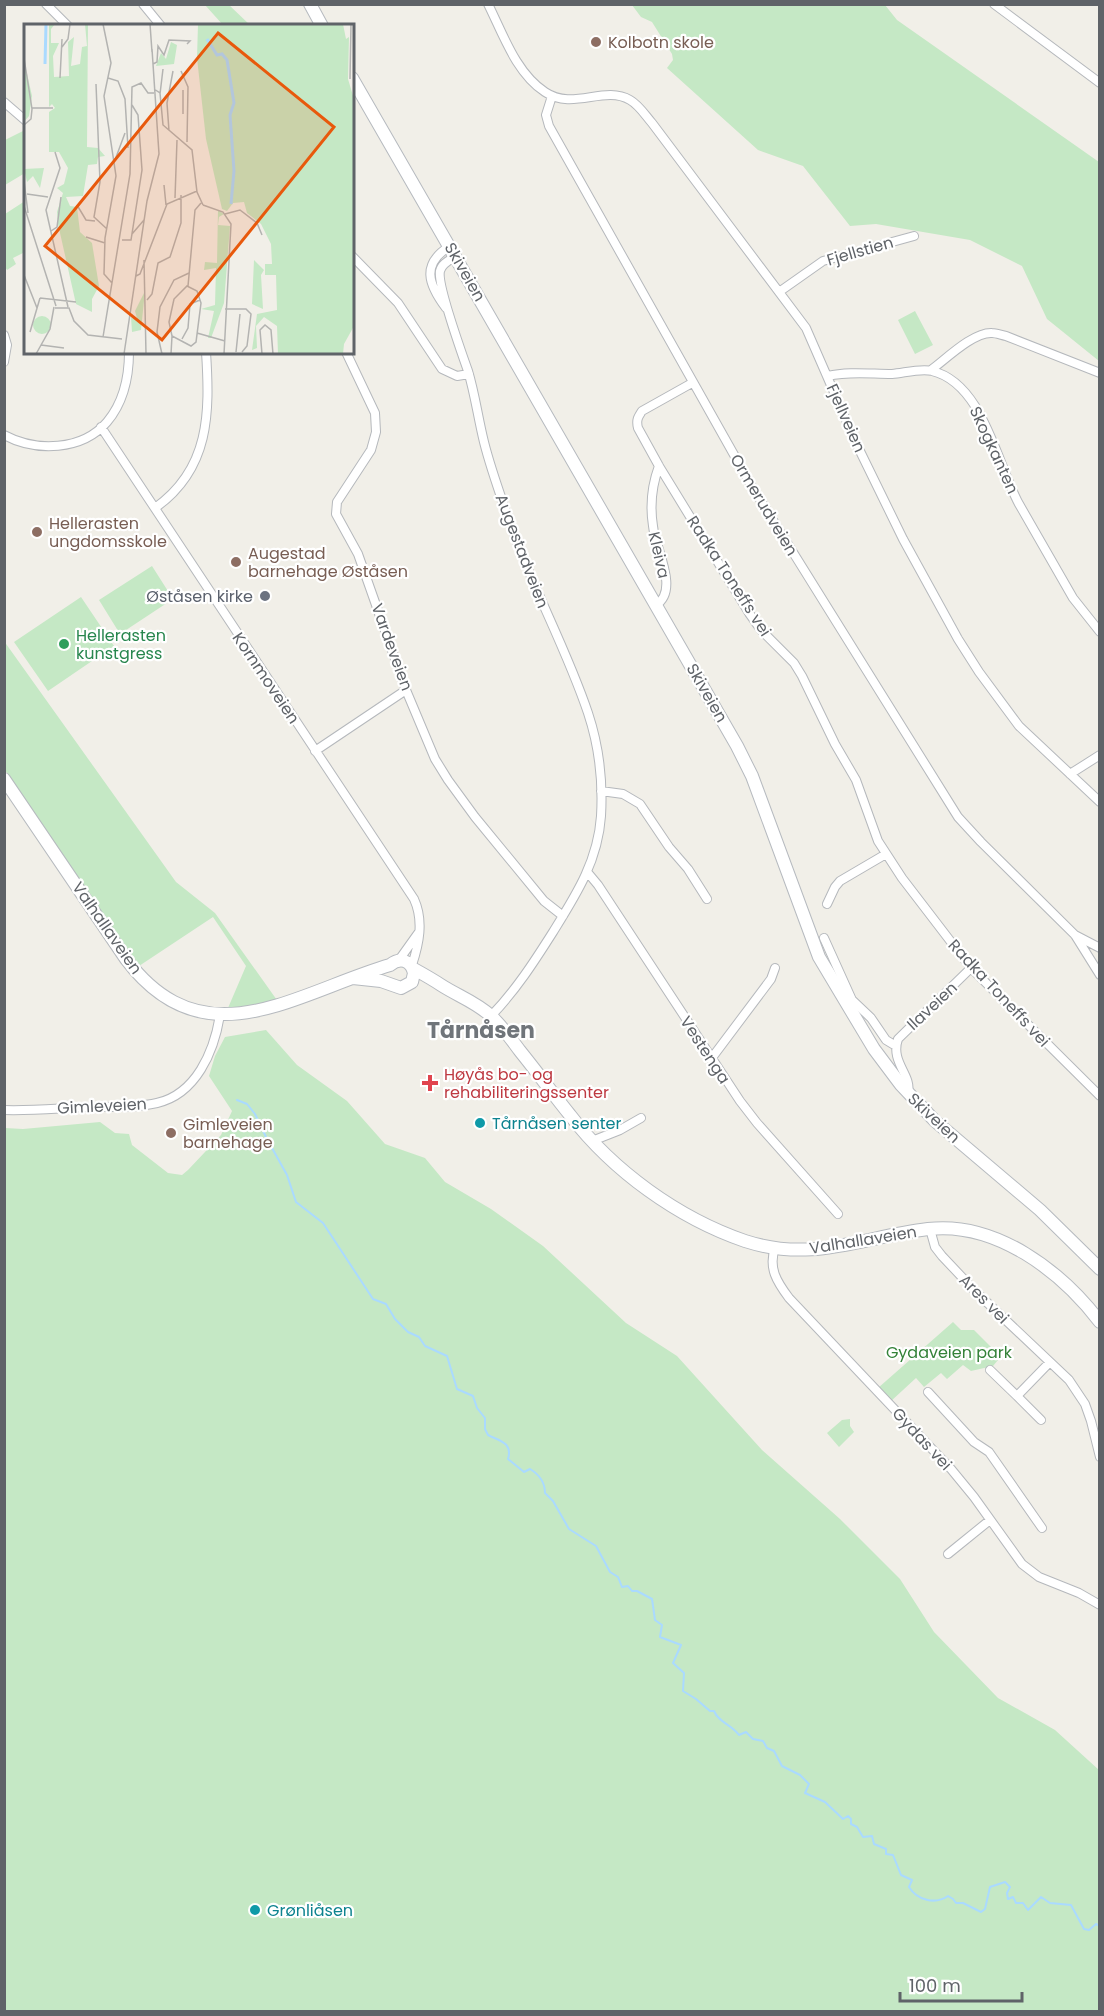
<svg xmlns="http://www.w3.org/2000/svg" width="1104" height="2016" font-family="Poppins,sans-serif">
<style>
.green{fill:#c5e8c5}
.lines{fill:none;stroke-linecap:round;stroke-linejoin:round}
.stream{stroke:#aadaff;stroke-width:2}
.street-casing{stroke:#b5b8bc;stroke-width:10}
.secondary-casing{stroke:#b6babf;stroke-width:14}
.street{stroke:#fff;stroke-width:8}
.secondary{stroke:#fff;stroke-width:12}
.education-dot{fill:#8d6e63;stroke:#fff;stroke-width:2}
.worship-dot{fill:#6b7280;stroke:#fff;stroke-width:2}
.leisure-dot{fill:#2e9e5b;stroke:#fff;stroke-width:2}
.health-dot{fill:#e0444e;stroke:#fff;stroke-width:2}
.culture-dot{fill:#0f9aa8;stroke:#fff;stroke-width:2}
.labels{text-anchor:middle;dominant-baseline:central;stroke-width:4.5;stroke-linejoin:round;paint-order:stroke}
.education-label{font-size:16px;fill:#785e54;stroke:#fff;text-anchor:start}
.street-label{font-size:16px;fill:#5f6368;stroke:#fff}
.worship-label{font-size:16px;fill:#5b616d;stroke:#fff;text-anchor:end}
.leisure-label{font-size:16px;fill:#27864d;stroke:#fff;text-anchor:start}
.health-label{font-size:16px;fill:#be3a42;stroke:#fff;text-anchor:start}
.culture-label{font-size:16px;fill:#0d838f;stroke:#fff;text-anchor:start}
.park-label{font-size:16px;fill:#348238;stroke:#fff}
.district-label{font-size:22px;font-weight:bold;fill:#70757a;stroke:#fff}
.inset-river{fill:none;stroke:#aadaff;stroke-width:3}
.inset-road{fill:none;stroke:#b3b3b1;stroke-width:1.5}
.view{fill:#e8590c;fill-opacity:0.15;stroke:#e8590c;stroke-width:3}
.inset-edge{fill:none;stroke:#5f6368;stroke-width:3}
</style>
<rect width="100%" height="100%" fill="#f1efe8"/>
<path class="green" d="M 205,5 L 229,5 L 250,25 L 223,25 Z
M 632,5 L 885,5 L 897,20 L 1099,162 L 1099,361 L 1047,319 L 1022,266 L 970,240 L 876,224 L 850,226 L 803,166 L 758,150 L 667,68 L 673,60 L 672,54 L 652,22 L 641,17 Z
M 25,130 L 25,173 L 5,185 L 5,140 Z
M 25,201 L 25,252 L 13,258 L 16,264 L 7,270 L 4,265 L 5,214 Z
M 915,311 L 933,345 L 915,354 L 898,320 Z
M 152,566 L 173,599 L 120,634 L 99,600 Z
M 81,597 L 114,646 L 48,691 L 14,642 Z
M 4,641 L 176,882 L 215,913 L 279,1003 L 228,1008 L 246,966 L 213,917 L 139,966 L 5,770 Z
M 266,1030 L 297,1065 L 347,1101 L 385,1144 L 425,1158 L 445,1182 L 491,1209 L 543,1246 L 626,1323 L 677,1356 L 762,1450 L 840,1519 L 900,1579 L 934,1632 L 998,1698 L 1055,1730 L 1099,1770 L 1099,2011 L 5,2011 L 5,1128 L 23,1129 L 100,1122 L 115,1133 L 129,1134 L 132,1145 L 168,1173 L 182,1175 L 188,1170 L 221,1135 L 232,1111 L 209,1076 L 215,1056 L 225,1037 Z
M 953,1322 L 961,1330 L 974,1330 L 997,1353 L 998,1360 L 993,1366 L 971,1371 L 963,1365 L 947,1379 L 941,1373 L 924,1387 L 916,1378 L 890,1402 L 878,1388 Z
M 850,1419 L 850,1426 L 854,1432 L 839,1447 L 827,1433 L 842,1420 Z"/>
<g class="lines">
<path class="stream" d="M 237,1100 L 247,1104 L 255,1114 L 267,1139 L 287,1175 L 296,1202 L 323,1223 L 373,1299 L 386,1304 L 395,1319 L 408,1332 L 419,1337 L 425,1346 L 447,1356 L 457,1389 L 473,1396 L 477,1408 L 485,1418 L 485,1429 L 488,1435 C 499,1441 513,1442 508,1459 L 524,1472 L 530,1469 C 540,1475 545,1482 545,1493 L 553,1501 L 569,1529 L 596,1546 L 610,1572 L 618,1577 L 622,1587 L 628,1586 L 632,1591 L 637,1591 L 652,1599 L 655,1620 L 662,1625 L 660,1637 L 681,1645 L 673,1663 L 684,1673 L 683,1691 L 696,1699 L 710,1711 L 714,1711 C 719,1723 731,1724 739,1735 L 746,1732 L 753,1739 L 763,1741 L 767,1748 L 774,1751 L 782,1766 L 800,1775 L 809,1784 L 805,1793 L 825,1802 L 843,1819 L 848,1816 L 851,1819 L 851,1824 L 857,1827 L 863,1837 L 872,1836 L 874,1844 L 886,1849 L 886,1854 L 893,1855 L 901,1875 L 912,1880 L 909,1887 C 917,1900 935,1905 948,1896 L 953,1899 L 956,1903 L 963,1903 L 981,1912 L 985,1909 L 990,1887 L 1005,1882 L 1010,1887 L 1007,1893 L 1008,1899 L 1013,1897 L 1016,1903 L 1023,1903 L 1028,1910 L 1041,1897 L 1050,1903 L 1071,1905 L 1084,1929 L 1089,1930 L 1096,1924 L 1100,1926"/>
<defs>
<path id="street" d="M 46,4 L 68,26
M 143,4 L 161,26
M 488,4 C 503,34 516,73 545,92 C 573,111 604,85 630,100 C 639,105 645,115 652,123 L 806,328 L 857,445 L 903,539 L 958,639 L 979,672 L 1019,726 L 1100,802
M 994,4 L 1100,83
M 552,96 L 546,115 L 549,126 L 751,485 L 958,817 L 981,842 L 1075,935 L 1100,975
M 4,102 L 26,121
M 352,256 L 398,303 L 442,369 L 457,376 L 469,374
M 456,256 C 450,260 442,263 440,271 C 437,284 462,354 468,371 C 475,394 478,418 484,442 C 492,474 504,505 515,537 C 537,596 568,653 588,713 C 599,746 603,782 601,816 C 598,861 576,895 553,932 C 534,962 516,990 491,1016
M 779,292 L 823,261 L 914,236
M 446,308 C 428,284 421,264 450,246
M 4,335 L 7,345 L 4,362
M 346,352 L 375,413 L 376,432 L 371,450 L 337,502 L 336,514 L 358,554 L 406,690 L 435,759 L 448,780 L 475,817 L 544,901 L 563,916
M 931,370 C 946,359 973,332 992,333 C 996,333 1001,335 1006,336 L 1100,373
M 828,376 C 848,371 871,374 892,374 C 904,373 921,368 932,371 C 983,383 997,464 1019,504 L 1073,598 L 1100,632
M 692,383 L 642,411 C 638,417 636,420 638,428 L 659,466 L 749,613 L 761,630 L 794,663 L 802,676 L 835,744 L 856,780 L 878,841 L 902,878 L 971,968 L 1100,1096
M 101,427 L 414,899 C 424,921 419,944 412,965
M 4,435 C 36,452 82,451 107,422 C 123,403 129,377 129,352
M 155,508 C 210,469 210,413 206,352
M 656,605 C 680,590 655,548 653,526 C 650,507 652,485 659,466
M 315,751 L 406,690
M 1070,774 L 1100,755
M 601,791 L 623,794 L 640,804 L 669,847 L 688,869 L 707,899
M 588,873 L 598,885 L 740,1101 L 757,1123 L 838,1214
M 827,904 L 835,887 L 840,881 L 886,854
M 1075,935 L 1100,948
M 824,938 L 852,1000 L 871,1018 L 886,1040 L 896,1046
M 399,960 L 419,932
M 711,1059 L 771,979 L 775,968
M 908,1092 C 912,1075 890,1062 898,1039 L 971,968
M 4,1110 C 32,1111 60,1108 88,1107 C 110,1107 135,1108 157,1103 C 196,1094 214,1052 220,1015
M 592,1141 L 620,1130 L 641,1118
M 930,1229 L 935,1247 L 942,1256 L 976,1292 L 1069,1380 L 1085,1404 L 1091,1421 L 1100,1457
M 775,1248 C 768,1268 777,1282 789,1298 L 951,1469 L 974,1497 L 1022,1564 L 1039,1577 L 1079,1593 L 1100,1605
M 990,1370 L 1017,1396
M 928,1392 L 974,1442 L 989,1452 L 1042,1528
M 1041,1420 L 1017,1396 L 1050,1362
M 948,1554 L 990,1520"/>
<path id="secondary" d="M 310,4 L 322,26
M 352,78 L 737,746 L 752,776 L 819,957 L 874,1049 L 901,1085 L 935,1121 L 1040,1210 L 1100,1269
M 4,779 L 126,959 C 204,1063 295,993 390,965 C 400,957 411,960 414,973 L 412,982 L 401,988 L 381,981 L 353,978
M 414,969 C 423,974 432,979 441,985 C 458,996 476,1002 491,1016 C 502,1026 511,1039 520,1051 C 537,1072 553,1094 570,1115 C 613,1171 678,1218 745,1241 C 813,1263 862,1237 928,1229 C 996,1221 1061,1271 1100,1322"/>
</defs>
<use href="#street" class="street-casing"/>
<use href="#secondary" class="secondary-casing"/>
<use href="#street" class="street"/>
<use href="#secondary" class="secondary"/>
</g>
<g class="education-dot">
<circle cx="596" cy="42" r="6"/>
<circle cx="37" cy="532" r="6"/>
<circle cx="236" cy="562" r="6"/>
<circle cx="171" cy="1133" r="6"/>
</g>
<circle class="worship-dot" cx="265" cy="596" r="6"/>
<circle class="leisure-dot" cx="64" cy="644" r="6"/>
<path class="health-dot" d="M427 1074h6v6h6v6h-6v6h-6v-6h-6v-6h6z"/>
<g class="culture-dot">
<circle cx="480" cy="1123" r="6"/>
<circle cx="255" cy="1910" r="6"/>
</g>
<g class="labels">
<g class="education-label">
<text x="608" y="42">Kolbotn skole</text>
<text x="49" y="523">Hellerasten<tspan x="49" dy="18">ungdomsskole</tspan></text>
<text x="248" y="553">Augestad<tspan x="248" dy="18">barnehage Øståsen</tspan></text>
<text x="183" y="1124">Gimleveien<tspan x="183" dy="18">barnehage</tspan></text>
</g>
<g class="street-label">
<text transform="translate(860 251) rotate(-16)">Fjellstien</text>
<text transform="translate(465 272) rotate(60)">Skiveien</text>
<text transform="translate(846 418) rotate(66)">Fjellveien</text>
<text transform="translate(994 450) rotate(65)">Skogkanten</text>
<text transform="translate(764 505) rotate(59)">Ormerudveien</text>
<text transform="translate(522 551) rotate(69)">Augestadveien</text>
<text transform="translate(659 555) rotate(77)">Kleiva</text>
<text transform="translate(729 576) rotate(57)">Radka Toneffs vei</text>
<text transform="translate(392 647) rotate(70)">Vardeveien</text>
<text transform="translate(266 678) rotate(56)">Kornmoveien</text>
<text transform="translate(707 693) rotate(60)">Skiveien</text>
<text transform="translate(107 928) rotate(55)">Valhallaveien</text>
<text transform="translate(999 993) rotate(47)">Radka Toneffs vei</text>
<text transform="translate(932 1006) rotate(-43)">Ilaveien</text>
<text transform="translate(705 1050) rotate(57)">Vestenga</text>
<text transform="translate(102 1106) rotate(-3)">Gimleveien</text>
<text transform="translate(934 1118) rotate(43)">Skiveien</text>
<text transform="translate(863 1240) rotate(-9)">Valhallaveien</text>
<text transform="translate(984 1299) rotate(45)">Ares vei</text>
<text transform="translate(922 1439) rotate(47)">Gydas vei</text>
</g>
<g class="worship-label">
<text x="253" y="596">Øståsen kirke</text>
</g>
<g class="leisure-label">
<text x="76" y="635">Hellerasten<tspan x="76" dy="18">kunstgress</tspan></text>
</g>
<g class="health-label">
<text x="444" y="1074">Høyås bo- og<tspan x="444" dy="18">rehabiliteringssenter</tspan></text>
</g>
<g class="culture-label">
<text x="492" y="1123">Tårnåsen senter</text>
<text x="267" y="1910">Grønliåsen</text>
</g>
<g class="park-label">
<text x="949" y="1352">Gydaveien park</text>
</g>
<g class="district-label">
<text x="481" y="1030">Tårnåsen</text>
</g>
</g>
<g transform="translate(24 24)">
<rect width="330" height="330" fill="#f1efe8"/>
<path d="M 25,0 L 31,0 L 27,5 L 27,19 L 35,19 L 29,32 L 30,53 L 45,52 L 44,18 L 50,13 L 47,42 L 56,40 L 58,23 L 63,22 L 61,0 L 64,0 L 63,123 L 74,124 L 81,132 L 74,133 L 73,140 L 64,141 L 59,172 L 42,173 L 46,182 L 53,183 L 56,208 L 68,219 L 75,262 L 68,275 L 68,288 L 52,280 L 34,200 L 33,188 L 39,169 L 33,164 L 40,160 L 44,144 L 35,128 L 25,128 L 25,88 L 31,84 L 28,80 L 25,83 ZM 174,0 L 319,0 L 322,15 L 325,13 L 324,55 L 330,75 L 330,302 L 320,320 L 319,330 L 254,330 L 253,302 L 240,293 L 232,302 L 233,324 L 228,326 L 233,290 L 253,286 L 252,251 L 241,251 L 241,240 L 248,240 L 247,220 L 237,200 L 223,189 L 220,178 L 209,179 L 203,187 L 198,185 L 182,115 L 173,34 ZM 147,18 L 153,21 L 150,40 L 132,42 L 137,29 L 142,35 ZM 0,36 L 8,72 L 5,92 L 0,98 ZM 20,144 L 16,164 L 9,152 L 3,158 L 0,145 ZM 194,186 L 200,190 L 195,193 L 194,201 L 206,202 L 200,279 L 187,314 L 184,314 L 190,287 L 177,285 L 191,281 L 192,244 L 180,246 L 181,238 L 193,239 ZM 230,236 L 240,246 L 237,251 L 239,285 L 228,280 ZM 121,267 L 117,306 L 108,308 L 107,293 L 114,298 L 111,287 ZM9 301a9 9 0 1 1 18 0a9 9 0 1 1-18 0Z" fill="#c5e8c5"/>
<path class="inset-river" d="M 183,15 L 193,31 L 198,30 L 203,36 L 210,79 L 206,91 L 210,147 L 207,180M 21,40 L 22,0"/>
<path class="inset-road" d="M 79,0 L 87,39 L 80,72 L 92,152 L 81,214 L 80,250 L 88,259M 126,0 L 128,28M 38,23 L 44,15 L 46,0M 0,34 L 8,85 L 7,95 L 0,101M 129,40 L 133,38 L 134,22 L 140,31 L 145,16 L 166,17 L 163,20M 157,47 L 164,63 L 163,118M 36,54 L 38,15M 84,54 L 94,57 L 101,75 L 104,124M 326,55 L 327,0M 72,60 L 76,158 L 70,193 L 83,205M 130,65 L 136,69 L 139,101 L 168,126 L 173,168 L 179,181M 159,66 L 159,90M 136,70 L 139,45M 8,84 L 29,84M 145,107 L 143,79 L 149,47M 31,128 L 36,144 L 22,186 L 44,283M 91,136 L 101,109M 0,157 L 4,189M 140,161 L 142,181M 3,170 L 24,173M 151,174 L 153,116M 53,181 L 62,196 L 71,197M 179,181 L 199,188 L 207,200 L 200,330M 0,182 L 32,282M 201,190 L 216,186 L 233,199 L 238,211M 27,207 L 33,203 L 37,173M 108,210 L 120,196M 62,213 L 81,219M 98,216 L 107,216 L 118,146 L 114,91 L 108,81M 120,236 L 122,330M 0,251 L 13,284M 112,252 L 116,250 L 143,180 L 173,167M 163,262 L 173,267 L 177,279 L 172,318 L 167,322 L 148,312 L 145,298 L 150,275 ZM 164,262 L 171,186 L 177,179M 16,274 L 52,278M 123,276 L 128,270 L 134,239 L 146,233 L 157,199 L 157,171M 31,284 L 45,284 L 50,297 L 64,311 L 98,315M 201,285 L 222,285 L 227,290 L 223,322 L 218,328M 6,308 L 16,274M 173,309 L 201,317M 79,313 L 106,150 L 108,63 L 117,59 L 124,69 L 130,69M 158,315 L 164,304 L 166,280 L 176,276M 17,321 L 40,324M 212,328 L 216,290M 12,330 L 26,305 L 30,283M 100,330 L 123,177 L 135,130 L 128,25M 138,330 L 133,308 L 136,283 L 150,256 L 165,249M 147,330 L 148,312M 238,330 L 236,306 L 241,301 L 247,306 L 249,330"/>
<path class="view" d="M 194,9 L 310,103 L 138,316 L 21,222 Z"/>
<rect width="330" height="330" class="inset-edge"/>
</g>
<rect width="1104" height="2016" fill="none" stroke="#5f6368" stroke-width="12"/>
<path d="M900 1992v9h122v-9" fill="none" stroke="#5f6368" stroke-width="3"/>
<text x="909" y="1992" font-size="18" fill="#5f6368" stroke="#ffffff" stroke-width="4.5" paint-order="stroke">100 m</text>
</svg>
